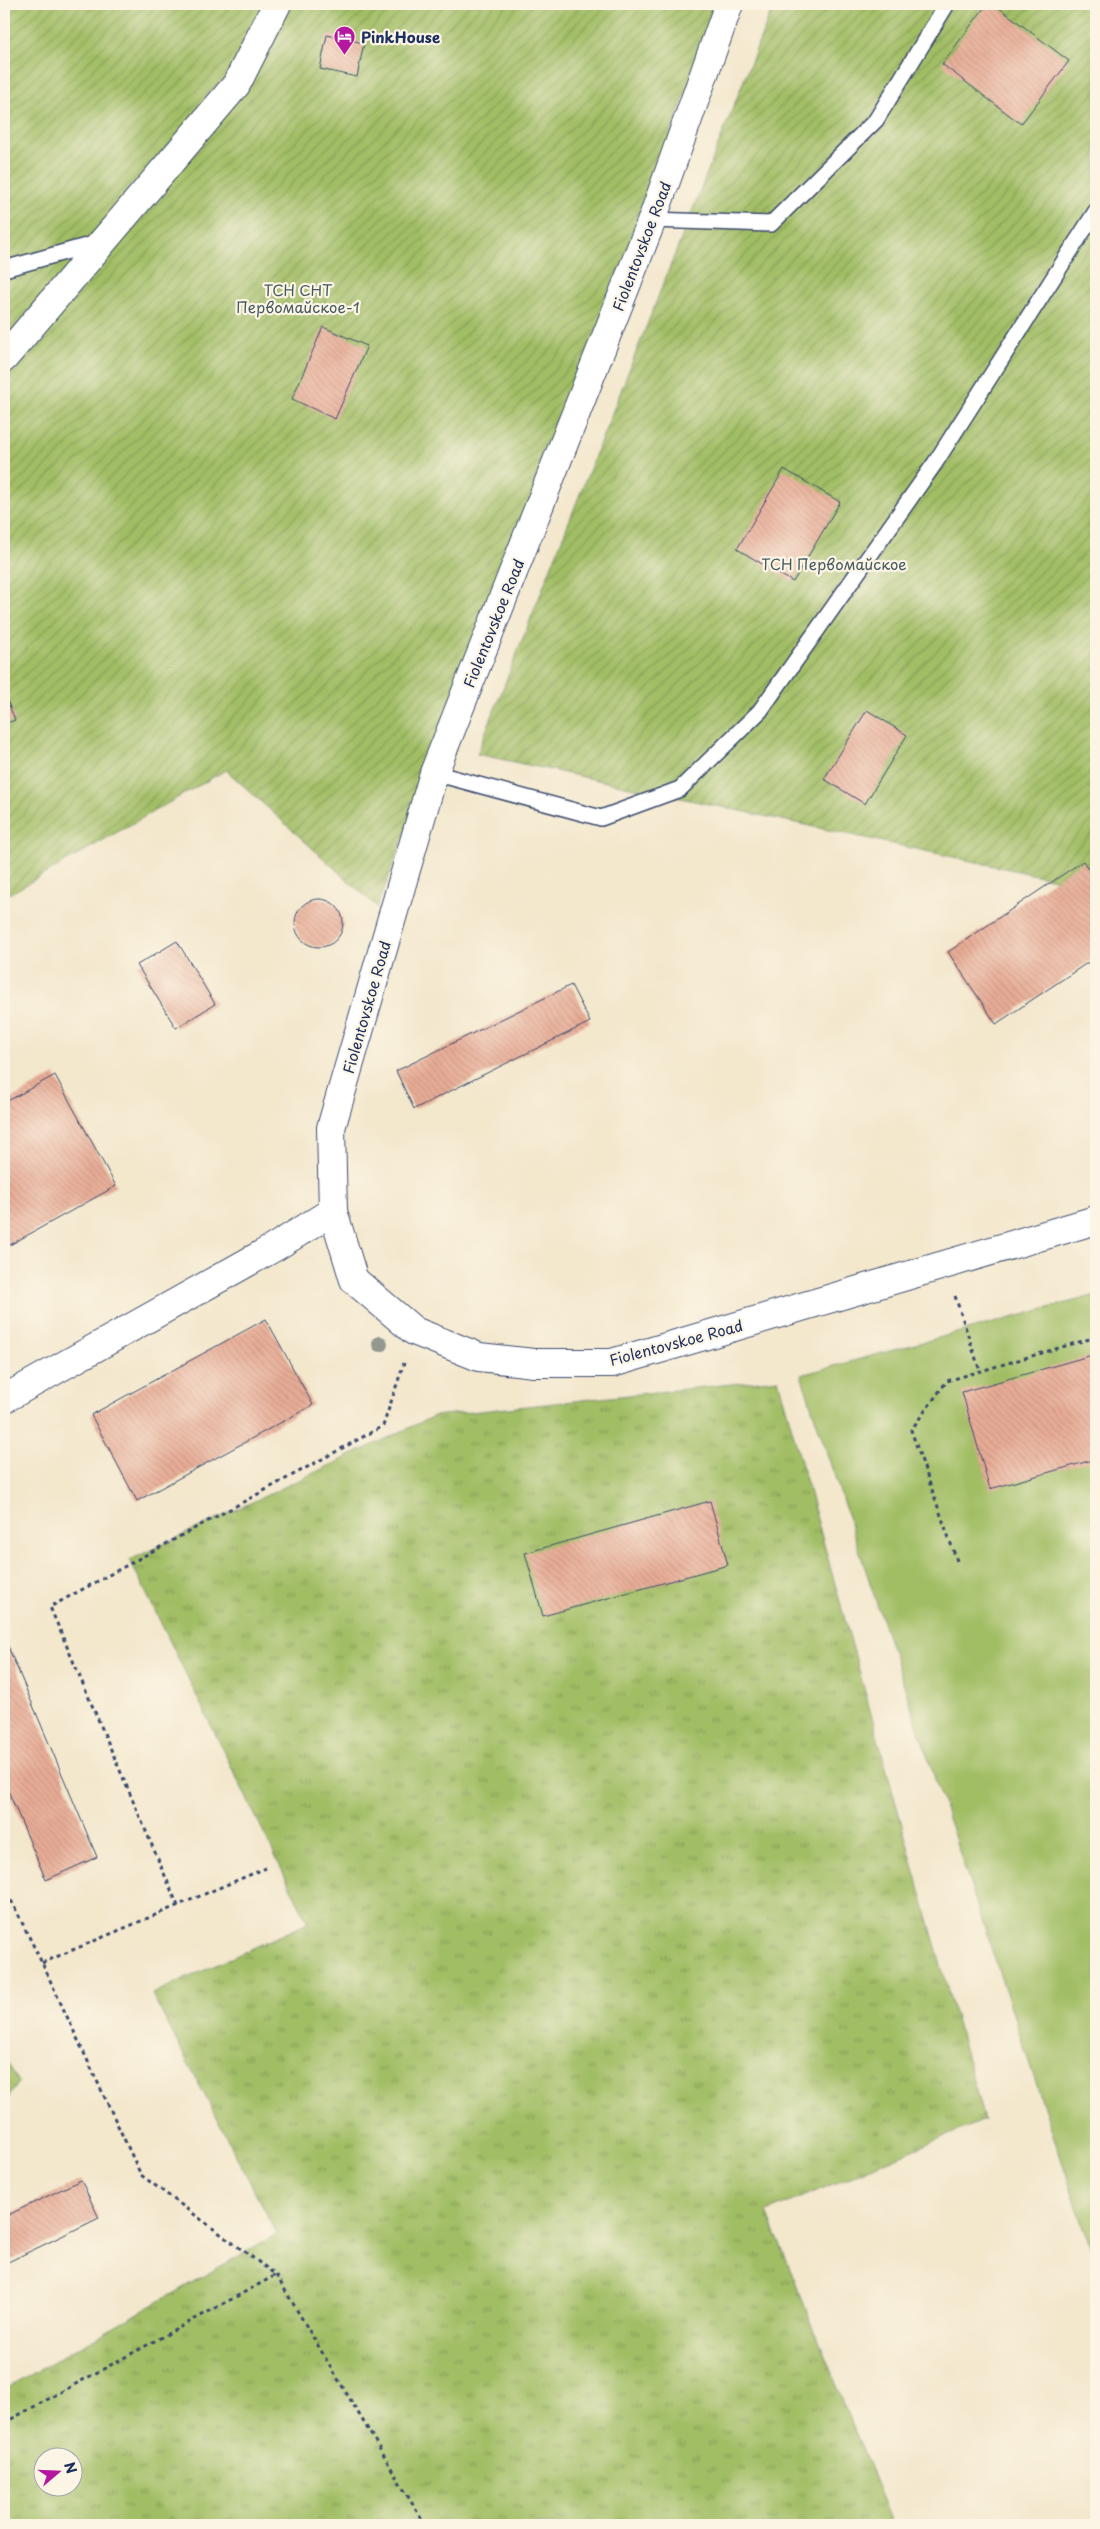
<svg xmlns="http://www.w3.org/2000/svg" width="1100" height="2529" font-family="'Playpen Sans',sans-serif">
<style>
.grass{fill:url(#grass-tufts);stroke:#5e7662;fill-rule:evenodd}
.garden{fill:url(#garden-furrows);stroke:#5e7662}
.pitch{fill:#a2be65;stroke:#5e7662}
.building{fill:url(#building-back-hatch)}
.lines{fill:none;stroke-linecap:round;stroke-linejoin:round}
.lane-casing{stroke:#3b4b6e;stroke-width:18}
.street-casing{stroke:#3b4b6e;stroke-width:30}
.secondary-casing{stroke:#3b4b6e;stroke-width:30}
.path{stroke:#3b4b6e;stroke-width:3;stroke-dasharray:4 4;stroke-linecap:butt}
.lane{stroke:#fff;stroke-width:15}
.street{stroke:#fff;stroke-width:28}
.secondary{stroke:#fff;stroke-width:28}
.tree{fill:#939991}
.labels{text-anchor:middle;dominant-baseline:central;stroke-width:4.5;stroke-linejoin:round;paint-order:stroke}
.poi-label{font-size:15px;font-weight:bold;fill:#1b2f5e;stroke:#fcf5e5;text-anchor:start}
.street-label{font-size:15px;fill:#1b2f5e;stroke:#fcf5e5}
.park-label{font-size:15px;fill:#445a60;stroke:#fcf5e5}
</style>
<defs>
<pattern id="grass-tufts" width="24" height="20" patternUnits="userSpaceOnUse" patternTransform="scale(1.25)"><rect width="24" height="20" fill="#a2be65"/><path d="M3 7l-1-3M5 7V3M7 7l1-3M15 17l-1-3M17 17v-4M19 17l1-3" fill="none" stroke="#839b56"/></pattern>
<pattern id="garden-furrows" width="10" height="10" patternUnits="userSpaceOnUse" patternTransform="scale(1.25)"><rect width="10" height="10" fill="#a2be65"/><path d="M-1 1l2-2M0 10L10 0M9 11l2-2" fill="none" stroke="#839b56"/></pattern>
<pattern id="building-back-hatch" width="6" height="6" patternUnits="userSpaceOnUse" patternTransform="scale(1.25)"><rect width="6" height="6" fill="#e8ac95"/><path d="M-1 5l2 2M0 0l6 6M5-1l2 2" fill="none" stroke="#c69483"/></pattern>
</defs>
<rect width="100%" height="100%" fill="#fcf5e5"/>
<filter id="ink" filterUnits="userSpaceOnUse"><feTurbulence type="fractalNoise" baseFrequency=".02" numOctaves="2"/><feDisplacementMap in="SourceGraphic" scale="10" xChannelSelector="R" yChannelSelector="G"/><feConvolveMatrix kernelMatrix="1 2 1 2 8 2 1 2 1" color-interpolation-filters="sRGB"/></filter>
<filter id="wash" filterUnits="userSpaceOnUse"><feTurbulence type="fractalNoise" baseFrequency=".0096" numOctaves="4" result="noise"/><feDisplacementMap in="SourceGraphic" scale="20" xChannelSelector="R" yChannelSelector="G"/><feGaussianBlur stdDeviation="1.12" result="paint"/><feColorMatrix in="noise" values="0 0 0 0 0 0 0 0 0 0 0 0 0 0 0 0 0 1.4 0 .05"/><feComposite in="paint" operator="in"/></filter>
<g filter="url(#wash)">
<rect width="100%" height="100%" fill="#f3e7cc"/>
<path class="grass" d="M 778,1379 L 984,2120 L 767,2212 L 893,2525 L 4,2525 L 4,2390 L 277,2234 L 152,1994 L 308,1923 L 130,1560 L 434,1416 ZM 42,2456 L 72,2456 L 72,2486 L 42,2486 Z
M 4,2057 L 19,2082 L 4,2104 Z"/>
<path class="garden" d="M 4,4 L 717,4 L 638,228 L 377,907 L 226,770 L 4,897 Z
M 774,4 L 1096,4 L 1096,888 L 477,754 Z"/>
<path class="pitch" d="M 1096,1295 L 1096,2264 L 801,1375 Z"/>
<g id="blocks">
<path class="building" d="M 987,4 L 994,4 L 1069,61 L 1021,124 L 942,64 Z
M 327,35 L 364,43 L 357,77 L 320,69 Z
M 323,327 L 367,346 L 335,419 L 292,399 Z
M 784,469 L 840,502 L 793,582 L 737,549 Z
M 4,693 L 15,720 L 4,724 Z
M 867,710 L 907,735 L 865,804 L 824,779 Z
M 1083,861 L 1096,881 L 1096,957 L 996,1024 L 948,952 Z
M295 923a24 24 0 1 1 48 0a24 24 0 1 1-48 0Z
M 177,941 L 215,1004 L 176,1028 L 137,965 Z
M 571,985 L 590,1022 L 414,1109 L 396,1071 Z
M 55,1075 L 116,1186 L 8,1246 L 4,1237 L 4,1103 Z
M 266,1319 L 313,1405 L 137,1501 L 91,1415 Z
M 1096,1354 L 1096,1459 L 990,1489 L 962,1392 Z
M 710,1501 L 728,1565 L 543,1616 L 525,1553 Z
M 4,1637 L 97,1857 L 46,1880 L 4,1781 Z
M 81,2180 L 99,2218 L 4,2264 L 4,2217 Z"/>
</g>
</g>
<g filter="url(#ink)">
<use href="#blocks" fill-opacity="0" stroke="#3b4b6e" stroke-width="1"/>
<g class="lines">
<defs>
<path id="lane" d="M 652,220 L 771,224 L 876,120 L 947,4
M 4,269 L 97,243
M 434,773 L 601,818 L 680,789 L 760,711 L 935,463 L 1096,211"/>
<path id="street" d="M 4,358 L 236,85 L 277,4
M 4,1399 L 275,1247 L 333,1211"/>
<path id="secondary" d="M 729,4 L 652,220 L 434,773 L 331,1128 L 333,1211 L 354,1280 L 414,1331 L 479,1357 L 534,1363 L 612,1363 L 1096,1220"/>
</defs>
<use href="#lane" class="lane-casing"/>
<use href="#street" class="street-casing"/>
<use href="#secondary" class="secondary-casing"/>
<path class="path" d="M 955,1296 L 980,1371
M 957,1561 L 911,1430 L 947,1381 L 1096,1337
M 4,1886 L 42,1963 L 141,2175 L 276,2275 L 425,2525
M 178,1906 L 50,1607 L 383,1426 L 404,1363
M 42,1963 L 266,1868
M 4,2423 L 276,2275"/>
<use href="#lane" class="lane"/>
<use href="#street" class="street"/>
<use href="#secondary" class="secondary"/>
</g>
<circle class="tree" cx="380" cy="1344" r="8"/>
</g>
<defs>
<symbol id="hotel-pin" viewBox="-11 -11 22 30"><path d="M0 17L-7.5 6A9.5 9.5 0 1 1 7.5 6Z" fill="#b5179e" stroke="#fcf5e5"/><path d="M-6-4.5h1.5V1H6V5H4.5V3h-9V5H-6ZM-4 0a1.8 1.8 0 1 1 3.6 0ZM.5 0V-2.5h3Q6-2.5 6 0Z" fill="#fff"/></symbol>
</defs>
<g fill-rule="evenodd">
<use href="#hotel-pin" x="332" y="24" width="25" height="34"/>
</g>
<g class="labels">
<g class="poi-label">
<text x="361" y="36">PinkHouse</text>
</g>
<g class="street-label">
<text transform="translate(641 246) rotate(-69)">Fiolentovskoe Road</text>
<text transform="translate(493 623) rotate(-68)">Fiolentovskoe Road</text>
<text transform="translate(366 1007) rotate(-74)">Fiolentovskoe Road</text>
<text transform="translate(676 1342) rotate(-15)">Fiolentovskoe Road</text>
</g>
<g class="park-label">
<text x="298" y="289">ТСН СНТ<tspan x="298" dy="17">Первомайское-1</tspan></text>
<text x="834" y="563">ТСН Первомайское</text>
</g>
</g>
<rect width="1100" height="2529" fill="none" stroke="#fcf5e5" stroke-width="20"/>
<g transform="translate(58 2472) rotate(71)"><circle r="24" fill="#fcf5e5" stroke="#a2a6af"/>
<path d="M0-4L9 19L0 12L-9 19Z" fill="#b5179e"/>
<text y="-8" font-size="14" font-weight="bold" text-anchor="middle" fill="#1b2f5e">N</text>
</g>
</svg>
